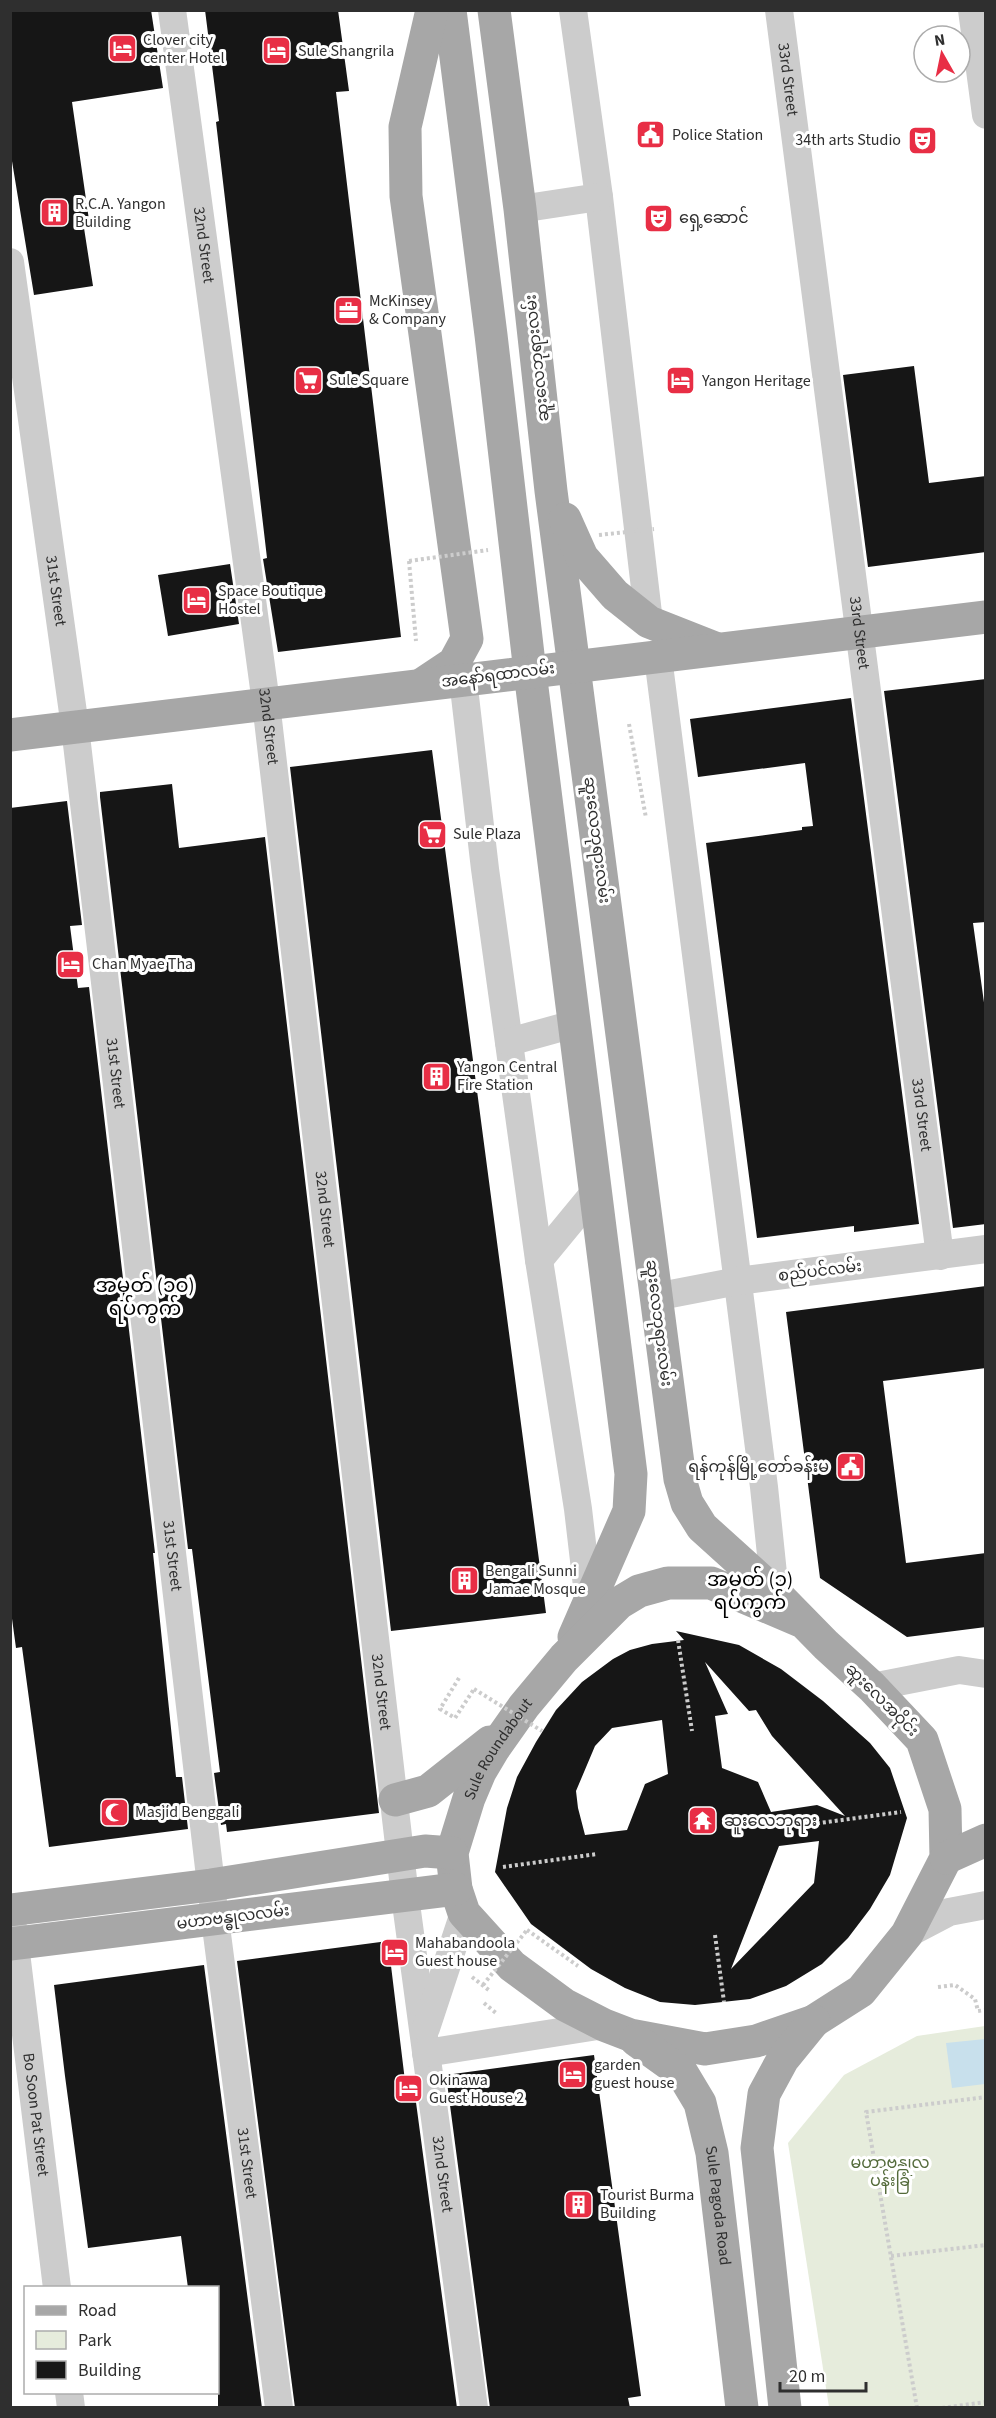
<svg xmlns="http://www.w3.org/2000/svg" width="996" height="2418" font-family="'Source Sans 3','Noto Sans Myanmar',sans-serif">
<style>
.green{fill:#e6ecdc}
.water{fill:#c8e0ec}
.building{fill:#161616;fill-rule:evenodd}
.lines{fill:none;stroke-linecap:round;stroke-linejoin:round}
.path{stroke:#ccc;stroke-width:4;stroke-dasharray:3 3;stroke-linecap:butt}
.minor{stroke:#ccc;stroke-width:28}
.major{stroke:#a7a7a7;stroke-width:33}
.path-bridge{stroke:#ccc;stroke-width:4;stroke-dasharray:3 3;stroke-linecap:butt}
.labels{text-anchor:middle;dominant-baseline:central;stroke-width:6;stroke-linejoin:round;paint-order:stroke}
.poi-label{font-size:16px;fill:#2f2f2f;stroke:#fff;text-anchor:start}
.street-label{font-size:16px;fill:#2f2f2f;stroke:#fff}
.park-label{font-size:16px;fill:#546b3b;stroke:#fff}
.quarter-label{font-size:20px;fill:#000;stroke:#fff}
</style>
<rect width="100%" height="100%" fill="#fff"/>
<path class="green" d="M 985,2026 L 985,2407 L 829,2407 L 788,2143 L 844,2075 L 917,2036 Z"/>
<path class="water" d="M 985,2039 L 985,2084 L 952,2088 L 946,2043 Z"/>
<path class="building" d="M 10,10 L 151,10 L 163,88 L 72,102 L 90,227 L 84,228 L 93,286 L 34,295 L 10,149 Z
M 205,10 L 338,10 L 349,91 L 336,92 L 401,637 L 278,652 L 263,559 L 267,558 L 216,122 L 219,121 Z
M 914,366 L 929,483 L 986,476 L 986,552 L 868,567 L 843,375 Z
M 230,564 L 239,624 L 168,636 L 158,575 Z
M 986,679 L 986,922 L 973,923 L 986,1017 L 986,1224 L 953,1228 L 884,691 Z
M 851,698 L 919,1224 L 854,1232 L 854,1226 L 757,1238 L 706,843 L 802,830 L 802,827 L 813,826 L 805,763 L 698,777 L 690,719 Z
M 432,750 L 546,1613 L 391,1631 L 290,767 Z
M 172,784 L 179,848 L 265,837 L 379,1813 L 227,1832 L 226,1824 L 221,1825 L 214,1773 L 220,1772 L 192,1549 L 188,1549 L 100,797 L 100,792 Z
M 67,801 L 82,925 L 70,926 L 78,988 L 89,987 L 155,1553 L 153,1553 L 176,1777 L 182,1777 L 188,1829 L 49,1847 L 22,1647 L 16,1648 L 10,1604 L 10,808 Z
M 986,1286 L 986,1368 L 883,1381 L 906,1563 L 986,1553 L 986,1627 L 907,1637 L 820,1578 L 786,1312 Z
M 676,1631 L 739,1645 L 781,1669 L 823,1701 L 870,1743 L 890,1768 L 907,1818 L 890,1875 L 870,1909 L 848,1938 L 822,1964 L 786,1986 L 750,1999 L 695,2005 L 660,2002 L 625,1988 L 591,1969 L 531,1924 L 495,1872 L 507,1808 L 517,1777 L 536,1742 L 556,1710 L 582,1682 L 613,1659 L 630,1650 L 652,1644 L 684,1640 ZM 705,1662 L 749,1711 L 756,1710 L 772,1736 L 845,1816 L 817,1805 L 771,1812 L 758,1782 L 722,1768 L 715,1716 L 728,1714 ZM 662,1720 L 668,1774 L 645,1784 L 627,1830 L 585,1835 L 578,1808 L 576,1791 L 595,1746 L 612,1728 ZM 819,1841 L 814,1883 L 731,1969 L 779,1846 Z
M 388,1941 L 405,2081 L 413,2080 L 457,2408 L 295,2408 L 237,1961 Z
M 204,1965 L 262,2408 L 218,2408 L 218,2288 L 188,2288 L 181,2236 L 88,2248 L 65,2076 L 54,1985 Z
M 594,2055 L 641,2396 L 628,2398 L 630,2408 L 490,2408 L 446,2075 Z"/>
<g class="lines">
<path class="path" d="M 409,561 L 416,641
M 629,724 L 646,818
M 678,1640 L 692,1731
M 459,1678 L 440,1709 L 455,1718 L 474,1689
M 805,1825 L 901,1812
M 503,1867 L 597,1854
M 527,1930 L 578,1966
M 715,1935 L 724,2002
M 472,1977 L 490,1991
M 938,1987 L 955,1985 L 975,1999 L 978,2011 L 986,2010
M 484,2003 L 496,2013
M 891,2256 L 986,2245
M 917,2408 L 866,2112 L 986,2097
M 942,2408 L 986,2402"/>
<g class="minor">
<path id="s1" d="M 172,10 L 266,703 L 405,1896 L 474,2408"/>
<path d="M 573,10 L 599,197 L 649,622"/>
<path id="s2" d="M 779,10 L 940,1256"/>
<path d="M 972,10 L 986,115"/>
<path d="M 520,209 L 599,197"/>
<path id="s3" d="M 10,262 L 75,727 L 215,1919 L 279,2408"/>
<path d="M 658,657 L 764,1487 L 775,1593"/>
<path d="M 463,679 L 485,869 L 539,1260 L 578,1509 L 589,1603"/>
<path d="M 509,1042 L 574,1024"/>
<path d="M 539,1260 L 595,1192"/>
<path d="M 655,1297 L 738,1281 L 986,1249"/>
<path d="M 872,1687 L 959,1670 L 986,1674"/>
<path id="s4" d="M 12,1920 L 57,2288"/>
<path d="M 907,1934 L 949,1912 L 986,1905"/>
<path d="M 426,2028 L 464,1913"/>
<path d="M 426,2053 L 604,2025"/>
<path d="M 69,2392 L 71,2408"/>
</g>
<g class="major">
<path d="M 450,10 L 491,335 L 530,672 L 631,1474 L 629,1511 L 574,1637"/>
<path id="s5" d="M 494,10 L 520,209 L 551,491 L 680,1479 L 687,1503 L 702,1527 L 775,1593 L 826,1645 L 872,1687 L 922,1740 L 945,1809 L 946,1858 L 907,1934 L 861,1991 L 814,2021 L 756,2041 L 705,2049 L 630,2035 L 604,2025 L 565,2005 L 512,1966 L 464,1913 L 456,1889 L 452,1853 L 469,1798 L 480,1772 L 493,1750 L 524,1706 L 564,1658 L 619,1603 L 639,1591 L 668,1583 L 711,1583 L 803,1622"/>
<path d="M 565,519 L 582,557 L 615,595 L 649,622 L 715,648"/>
<path d="M 424,683 L 454,663 L 467,639 L 406,196 L 405,127 L 432,10"/>
<path d="M 10,735 L 986,617"/>
<path d="M 395,1800 L 428,1791 L 490,1742"/>
<path d="M 946,1858 L 986,1840"/>
<path d="M 10,1910 L 211,1885 L 425,1851 L 452,1853"/>
<path d="M 10,1944 L 456,1889"/>
<path id="s6" d="M 636,2040 L 682,2073 L 700,2103 L 712,2153 L 742,2408"/>
<path d="M 785,2408 L 757,2148 L 764,2094 L 783,2059 L 814,2021"/>
</g>
<path class="path-bridge" d="M 599,535 L 654,529
M 409,561 L 488,550
M 474,1689 L 542,1731
M 483,1985 L 527,1930"/>
</g>
<defs>
<symbol id="hotel-square" viewBox="-11 -11 22 22"><rect x="-9" y="-9" width="18" height="18" rx="4" fill="#e82e45" stroke="#fff"/><path d="M-6-4.5h1.5V1H6V5H4.5V3h-9V5H-6ZM-4 0a1.8 1.8 0 1 1 3.6 0ZM.5 0V-2.5h3Q6-2.5 6 0Z" fill="#fff"/></symbol>
<symbol id="civic-square" viewBox="-11 -11 22 22"><rect x="-9" y="-9" width="18" height="18" rx="4" fill="#e82e45" stroke="#fff"/><path d="M-.6-6.5H3V-4.5H.6V-3L4-1V1h2V6H-6V1h2V-1L-.6-3ZM-1.2 2.5V6h2.4V2.5Z" fill="#fff"/></symbol>
<symbol id="theatre-square" viewBox="-11 -11 22 22"><rect x="-9" y="-9" width="18" height="18" rx="4" fill="#e82e45" stroke="#fff"/><path d="M-5-5.5Q0-4 5-5.5V0Q5 5 0 6Q-5 5-5 0ZM-3.3-2.5H-1v1.5H-3.3ZM1-2.5H3.3v1.5H1ZM-2.8 1Q0 5.5 2.8 1Z" fill="#fff"/></symbol>
<symbol id="building-square" viewBox="-11 -11 22 22"><rect x="-9" y="-9" width="18" height="18" rx="4" fill="#e82e45" stroke="#fff"/><path d="M-4-6H4V6H1V3H-1V6H-4ZM-2.5-4.3h1.7v1.8h-1.7ZM.8-4.3h1.7v1.8H.8ZM-2.5-1h1.7V.8h-1.7ZM.8-1h1.7V.8H.8Z" fill="#fff"/></symbol>
<symbol id="office-square" viewBox="-11 -11 22 22"><rect x="-9" y="-9" width="18" height="18" rx="4" fill="#e82e45" stroke="#fff"/><path d="M-6-3h4V-5.5h4V-3h4V5H-6ZM-1-4.5V-3h2v-1.5ZM-6 0V1H6V0Z" fill="#fff"/></symbol>
<symbol id="supermarket-square" viewBox="-11 -11 22 22"><rect x="-9" y="-9" width="18" height="18" rx="4" fill="#e82e45" stroke="#fff"/><path d="M-6-5.5h2.5l.6 2H6L4.5 2H-2.5L-4.4-4H-6ZM-1.5 3.2a1.3 1.3 0 1 0 .1 0ZM3 3.2a1.3 1.3 0 1 0 .1 0Z" fill="#fff"/></symbol>
<symbol id="mosque-square" viewBox="-11 -11 22 22"><rect x="-9" y="-9" width="18" height="18" rx="4" fill="#e82e45" stroke="#fff"/><path d="M3.5-4.9A6 6 0 1 0 3.5 4.9A5 5 0 1 1 3.5-4.9Z" fill="#fff"/></symbol>
<symbol id="temple-square" viewBox="-11 -11 22 22"><rect x="-9" y="-9" width="18" height="18" rx="4" fill="#e82e45" stroke="#fff"/><path d="M0-6L5-2H3V0L6.5 2.5H4V6H1.5V3h-3V6H-4V2.5H-6.5L-3 0V-2H-5Z" fill="#fff"/></symbol>
</defs>
<g fill-rule="evenodd">
<use href="#hotel-square" x="106" y="32" width="33" height="33"/>
<use href="#hotel-square" x="260" y="34" width="33" height="33"/>
<use href="#civic-square" x="634" y="118" width="33" height="33"/>
<use href="#theatre-square" x="906" y="124" width="33" height="33"/>
<use href="#building-square" x="38" y="196" width="33" height="33"/>
<use href="#theatre-square" x="642" y="202" width="33" height="33"/>
<use href="#office-square" x="332" y="294" width="33" height="33"/>
<use href="#supermarket-square" x="292" y="364" width="33" height="33"/>
<use href="#hotel-square" x="664" y="364" width="33" height="33"/>
<use href="#hotel-square" x="180" y="584" width="33" height="33"/>
<use href="#supermarket-square" x="416" y="818" width="33" height="33"/>
<use href="#hotel-square" x="54" y="948" width="33" height="33"/>
<use href="#building-square" x="420" y="1060" width="33" height="33"/>
<use href="#civic-square" x="834" y="1450" width="33" height="33"/>
<use href="#building-square" x="448" y="1564" width="33" height="33"/>
<use href="#mosque-square" x="98" y="1796" width="33" height="33"/>
<use href="#temple-square" x="686" y="1804" width="33" height="33"/>
<use href="#hotel-square" x="378" y="1936" width="33" height="33"/>
<use href="#hotel-square" x="556" y="2058" width="33" height="33"/>
<use href="#hotel-square" x="392" y="2072" width="33" height="33"/>
<use href="#building-square" x="562" y="2188" width="33" height="33"/>
</g>
<g class="labels">
<g class="poi-label">
<text x="143" y="40">Clover city<tspan x="143" dy="18">center Hotel</tspan></text>
<text x="298" y="51">Sule Shangrila</text>
<text x="672" y="135">Police Station</text>
<text x="901" y="140" text-anchor="end">34th arts Studio</text>
<text x="75" y="204">R.C.A. Yangon<tspan x="75" dy="18">Building</tspan></text>
<text x="679" y="218">ရှေ့ဆောင်</text>
<text x="369" y="301">McKinsey<tspan x="369" dy="18">&amp; Company</tspan></text>
<text x="329" y="380">Sule Square</text>
<text x="702" y="381">Yangon Heritage</text>
<text x="218" y="591">Space Boutique<tspan x="218" dy="18">Hostel</tspan></text>
<text x="453" y="834">Sule Plaza</text>
<text x="92" y="964">Chan Myae Tha</text>
<text x="457" y="1067">Yangon Central<tspan x="457" dy="18">Fire Station</tspan></text>
<text x="829" y="1467" text-anchor="end">ရန်ကုန်မြို့တော်ခန်းမ</text>
<text x="485" y="1571">Bengali Sunni<tspan x="485" dy="18">Jamae Mosque</tspan></text>
<text x="135" y="1812">Masjid Benggali</text>
<text x="724" y="1821">ဆူးလေဘုရား</text>
<text x="415" y="1943">Mahabandoola<tspan x="415" dy="18">Guest house</tspan></text>
<text x="594" y="2065">garden<tspan x="594" dy="18">guest house</tspan></text>
<text x="429" y="2080">Okinawa<tspan x="429" dy="18">Guest House 2</tspan></text>
<text x="600" y="2195">Tourist Burma<tspan x="600" dy="18">Building</tspan></text>
</g>
<g class="street-label">
<text stroke="none"><textPath href="#s2" startOffset="70">33rd Street</textPath></text>
<text stroke="none"><textPath href="#s1" startOffset="237">32nd Street</textPath></text>
<text transform="translate(537 358) rotate(-96)">ဆူးလေဘုရားလမ်း</text>
<text stroke="none"><textPath href="#s3" startOffset="332">31st Street</textPath></text>
<text stroke="none"><textPath href="#s2" startOffset="628">33rd Street</textPath></text>
<text transform="translate(498 675) rotate(-7)">အနော်ရထာလမ်း</text>
<text stroke="none"><textPath href="#s1" startOffset="723">32nd Street</textPath></text>
<text transform="translate(597 840) rotate(83)">ဆူးလေဘုရားလမ်း</text>
<text stroke="none"><textPath href="#s3" startOffset="818">31st Street</textPath></text>
<text stroke="none"><textPath href="#s2" startOffset="1114">33rd Street</textPath></text>
<text stroke="none"><textPath href="#s1" startOffset="1209">32nd Street</textPath></text>
<text transform="translate(820 1271) rotate(-7)">စည်ပင်လမ်း</text>
<text transform="translate(659 1323) rotate(83)">ဆူးလေဘုရားလမ်း</text>
<text stroke="none"><textPath href="#s3" startOffset="1304">31st Street</textPath></text>
<text stroke="none"><textPath href="#s1" startOffset="1695">32nd Street</textPath></text>
<text transform="translate(882 1700) rotate(45)">ဆူးလေအဝိုင်း</text>
<text stroke="none"><textPath href="#s5" startOffset="2751">Sule Roundabout</textPath></text>
<text transform="translate(233 1917) rotate(-7)">မဟာဗန္ဓုလလမ်း</text>
<text stroke="none"><textPath href="#s4" startOffset="196">Bo Soon Pat Street</textPath></text>
<text stroke="none"><textPath href="#s3" startOffset="1916">31st Street</textPath></text>
<text stroke="none"><textPath href="#s1" startOffset="2181">32nd Street</textPath></text>
<text stroke="none"><textPath href="#s6" startOffset="196">Sule Pagoda Road</textPath></text>
</g>
<g class="park-label">
<text x="890" y="2163">မဟာဗန္ဓုလ<tspan x="890" dy="18">ပန်းခြံ</tspan></text>
</g>
<g class="quarter-label">
<text x="145" y="1286">အမှတ် (၁၀)<tspan x="145" dy="23">ရပ်ကွက်</tspan></text>
<text x="750" y="1580">အမှတ် (၁)<tspan x="750" dy="23">ရပ်ကွက်</tspan></text>
</g>
</g>
<rect width="996" height="2418" fill="none" stroke="#2f2f2f" stroke-width="24"/>
<rect x="24" y="2286" width="195" height="108" fill="#ffffff" stroke="#acacac" stroke-width="1.5"/>
<rect x="36" y="2306" width="30" height="9" fill="#a7a7a7" stroke="#acacac" stroke-width="1.5"/>
<text x="78" y="2316" font-size="18" fill="#2f2f2f">Road</text>
<rect x="36" y="2331" width="30" height="18" fill="#e6ecdc" stroke="#acacac" stroke-width="1.5"/>
<text x="78" y="2346" font-size="18" fill="#2f2f2f">Park</text>
<rect x="36" y="2361" width="30" height="18" fill="#161616" stroke="#acacac" stroke-width="1.5"/>
<text x="78" y="2376" font-size="18" fill="#2f2f2f">Building</text>
<g transform="translate(942 54) rotate(351)"><circle r="28" fill="#ffffff" stroke="#acacac" stroke-width="1.5"/>
<path d="M0-4.5L10 22L0 15L-10 22Z" fill="#e82e45"/>
<text y="-9" font-size="16" font-weight="bold" text-anchor="middle" fill="#2f2f2f">N</text>
</g>
<path d="M780 2382v9h86v-9" fill="none" stroke="#2f2f2f" stroke-width="3"/>
<text x="789" y="2382" font-size="18" fill="#2f2f2f" stroke="#ffffff" stroke-width="4.5" paint-order="stroke">20 m</text>
</svg>
